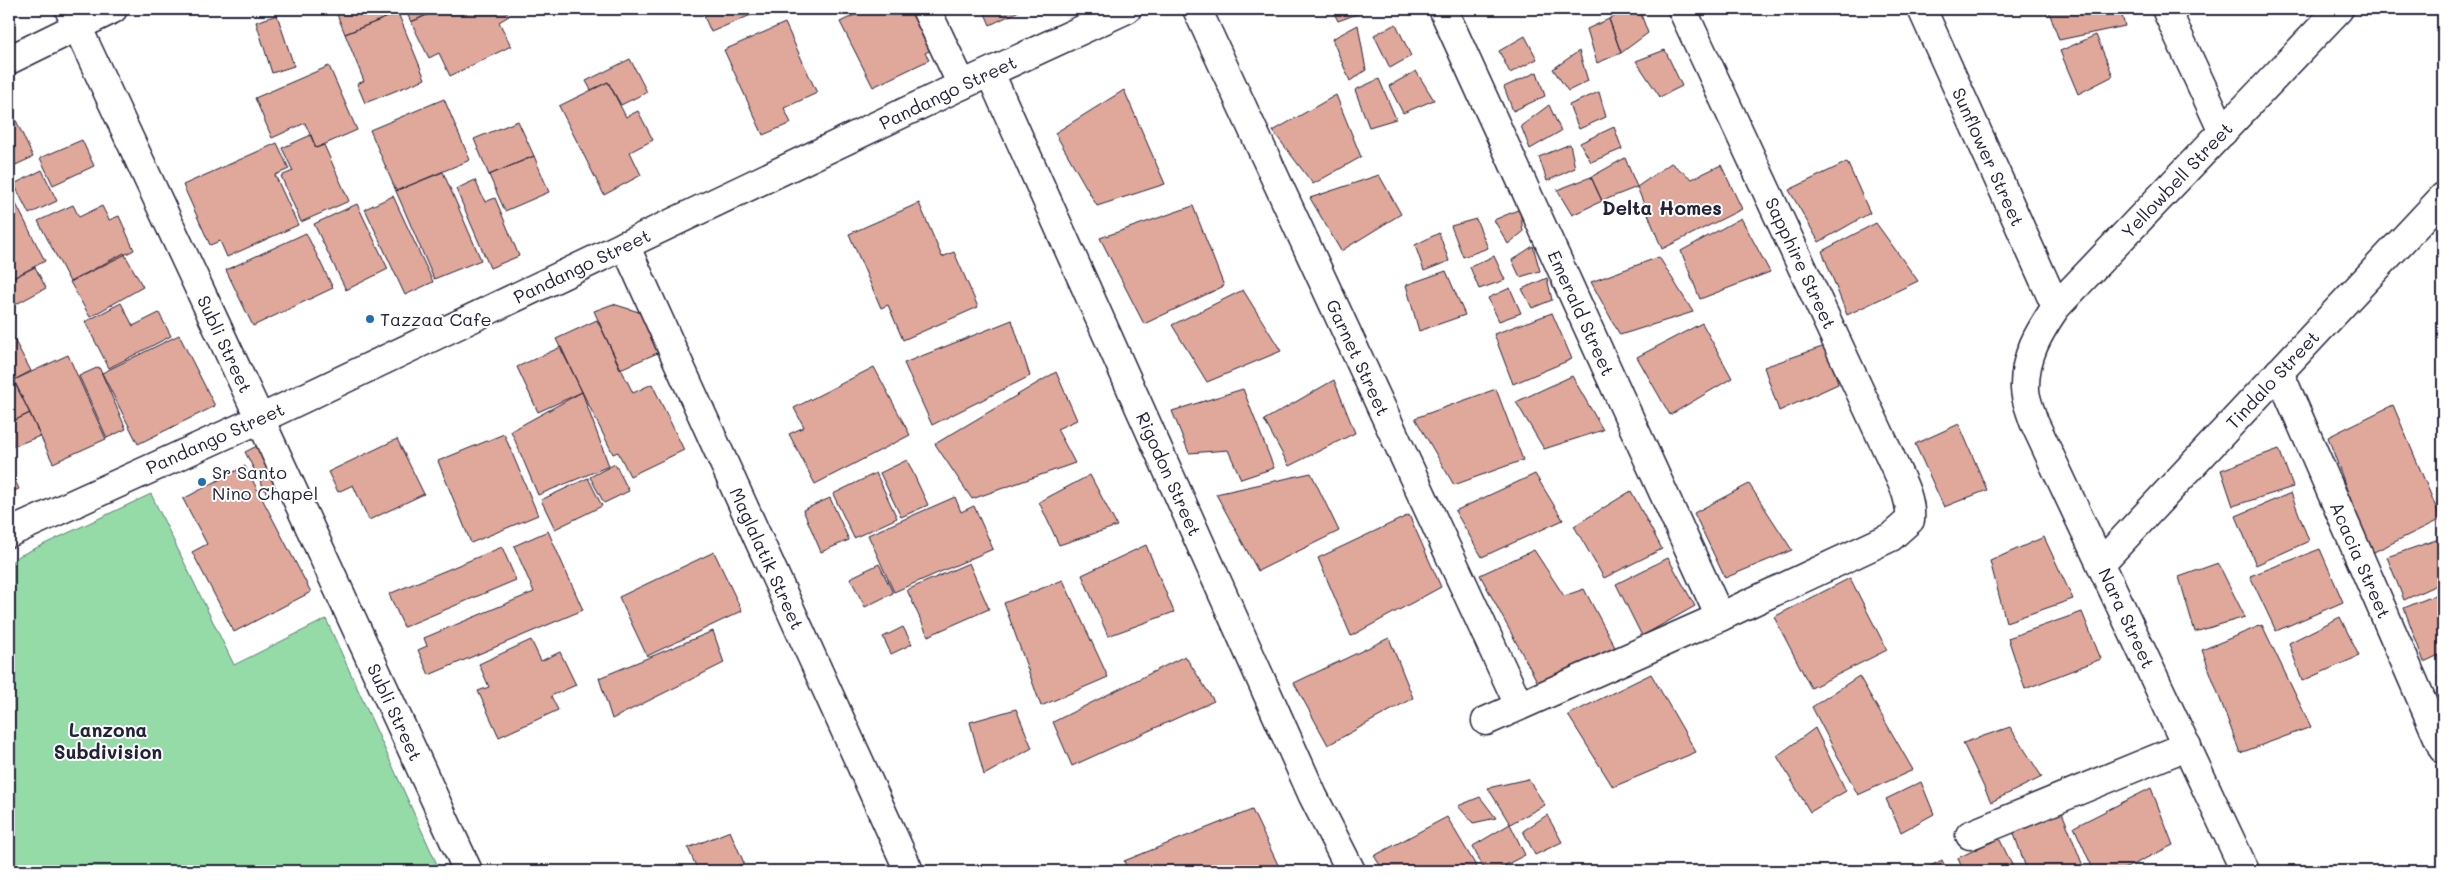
<svg xmlns="http://www.w3.org/2000/svg" width="2452" height="880" font-family="Mali,sans-serif">
<style>
.park{fill:#95dba8;stroke:#5c7e72}
.building{fill:#e0a89a;stroke:#22223b}
.lines{fill:none;stroke-linecap:round;stroke-linejoin:round}
.street-casing{stroke:#22223b;stroke-width:31}
.secondary-casing{stroke:#22223b;stroke-width:31}
.street{stroke:#fff;stroke-width:28}
.secondary{stroke:#fff;stroke-width:28}
.poi-dot{fill:#1f6fb2;stroke:#fff;stroke-width:2}
.labels{text-anchor:middle;dominant-baseline:central;stroke-width:4;stroke-linejoin:round;paint-order:stroke}
.street-label{font-size:18px;fill:#22223b;stroke:#fff}
.poi-label{font-size:18px;fill:#22223b;stroke:#fff;text-anchor:start}
.neighbourhood-label{font-size:19px;font-weight:bold;fill:#22223b;stroke:#fff}
</style>
<rect width="100%" height="100%" fill="#fff"/>
<filter id="ink" filterUnits="userSpaceOnUse"><feTurbulence type="fractalNoise" baseFrequency=".02" numOctaves="2"/><feDisplacementMap in="SourceGraphic" scale="10" xChannelSelector="R" yChannelSelector="G"/><feConvolveMatrix kernelMatrix="1 2 1 2 8 2 1 2 1" color-interpolation-filters="sRGB"/></filter>
<g filter="url(#ink)">
<path class="park" d="M 151,494 L 234,665 L 326,619 L 440,871 L 9,871 L 9,564 L 19,556 Z"/>
<path class="building" d="M 343,9 L 396,9 L 398,13 L 345,34 L 336,12 Z
M 405,9 L 426,9 L 429,14 L 411,22 Z
M 426,9 L 505,9 L 509,16 L 499,22 L 511,46 L 450,76 L 439,53 L 429,58 L 411,22 L 429,14 Z
M 701,9 L 765,9 L 711,32 Z
M 867,9 L 907,9 L 909,12 L 917,9 L 937,47 L 925,53 L 929,60 L 873,87 L 840,22 Z
M 983,9 L 1023,9 L 990,25 Z
M 1332,9 L 1358,9 L 1360,13 L 1338,21 Z
M 1628,9 L 1639,9 L 1648,33 L 1621,53 L 1609,19 Z
M 2048,9 L 2120,9 L 2125,26 L 2059,40 Z
M 398,13 L 425,79 L 365,103 L 357,84 L 364,81 L 345,34 Z
M 277,15 L 294,66 L 272,73 L 256,22 Z
M 1609,19 L 1621,53 L 1597,63 L 1587,29 Z
M 785,23 L 817,93 L 784,108 L 791,123 L 763,135 L 724,50 Z
M 1396,24 L 1411,56 L 1390,68 L 1374,35 Z
M 1358,25 L 1366,70 L 1350,81 L 1332,39 Z
M 2096,35 L 2113,76 L 2078,94 L 2060,51 Z
M 1525,36 L 1537,59 L 1510,73 L 1499,51 Z
M 1665,50 L 1682,86 L 1660,97 L 1636,61 Z
M 1579,51 L 1588,81 L 1568,91 L 1553,69 Z
M 630,59 L 647,92 L 621,105 L 608,82 L 591,90 L 586,81 Z
M 329,66 L 357,130 L 316,148 L 305,123 L 272,138 L 255,98 Z
M 1416,71 L 1434,100 L 1403,113 L 1389,86 Z
M 1537,72 L 1545,96 L 1513,111 L 1504,87 Z
M 1379,79 L 1396,119 L 1369,127 L 1355,90 Z
M 608,82 L 626,117 L 638,111 L 653,140 L 630,152 L 641,175 L 604,195 L 559,106 Z
M 1124,90 L 1165,184 L 1097,206 L 1055,133 Z
M 1599,92 L 1606,117 L 1579,129 L 1569,105 Z
M 1336,95 L 1361,157 L 1313,184 L 1273,131 Z
M 444,99 L 470,160 L 396,191 L 370,130 Z
M 1549,105 L 1561,131 L 1530,149 L 1521,126 Z
M 14,116 L 33,157 L 9,168 L 9,119 Z
M 518,121 L 534,156 L 489,175 L 474,139 Z
M 1614,127 L 1622,149 L 1591,162 L 1580,143 Z
M 311,135 L 316,148 L 324,145 L 349,201 L 301,222 L 281,176 L 293,171 L 282,148 Z
M 82,140 L 94,166 L 53,185 L 40,158 Z
M 277,143 L 289,169 L 275,175 L 298,225 L 227,257 L 220,241 L 210,245 L 183,185 Z
M 1570,144 L 1575,168 L 1547,181 L 1539,157 Z
M 534,156 L 549,192 L 505,211 L 489,175 Z
M 1625,158 L 1637,187 L 1602,201 L 1591,177 Z
M 1847,162 L 1870,213 L 1819,242 L 1789,190 Z
M 1671,163 L 1692,179 L 1721,165 L 1742,209 L 1662,249 L 1637,187 Z
M 42,170 L 57,201 L 29,214 L 14,184 Z
M 443,172 L 481,260 L 434,279 L 396,191 Z
M 1379,175 L 1401,214 L 1341,251 L 1310,198 Z
M 1591,177 L 1602,201 L 1572,215 L 1557,190 Z
M 475,180 L 485,202 L 495,198 L 519,256 L 490,268 L 456,189 Z
M 393,196 L 433,282 L 405,295 L 365,209 Z
M 15,202 L 45,261 L 9,280 L 9,206 Z
M 919,203 L 942,257 L 954,252 L 978,307 L 903,340 L 888,305 L 881,308 L 849,234 Z
M 357,204 L 388,269 L 346,290 L 314,224 Z
M 73,205 L 79,217 L 102,206 L 109,220 L 119,216 L 134,250 L 70,282 L 38,221 Z
M 1193,206 L 1224,286 L 1144,324 L 1100,238 Z
M 1520,209 L 1523,232 L 1508,244 L 1494,220 Z
M 1741,218 L 1770,272 L 1700,299 L 1681,251 Z
M 1476,219 L 1488,248 L 1463,257 L 1451,226 Z
M 1876,223 L 1918,281 L 1847,315 L 1822,251 Z
M 306,233 L 333,288 L 253,326 L 226,270 Z
M 1439,233 L 1449,261 L 1424,271 L 1415,245 Z
M 1533,246 L 1540,271 L 1520,277 L 1512,260 Z
M 124,253 L 143,287 L 90,317 L 70,282 Z
M 1494,256 L 1505,280 L 1479,289 L 1470,267 Z
M 1659,257 L 1693,312 L 1620,335 L 1591,282 Z
M 35,267 L 46,288 L 9,308 L 9,280 Z
M 1446,271 L 1465,315 L 1419,331 L 1406,285 Z
M 1547,278 L 1552,300 L 1532,308 L 1522,289 Z
M 1510,288 L 1521,313 L 1499,321 L 1488,298 Z
M 1243,290 L 1281,351 L 1207,382 L 1172,325 Z
M 121,303 L 133,326 L 159,313 L 171,336 L 109,368 L 85,322 Z
M 613,304 L 642,313 L 660,352 L 620,369 L 594,311 Z
M 1552,313 L 1572,359 L 1513,384 L 1494,334 Z
M 597,320 L 633,393 L 652,384 L 684,450 L 630,476 L 618,452 L 613,454 L 556,339 Z
M 1012,320 L 1030,376 L 932,425 L 904,363 Z
M 1702,323 L 1732,378 L 1670,415 L 1637,357 Z
M 9,330 L 31,371 L 14,380 L 9,369 Z
M 179,335 L 215,406 L 138,444 L 102,373 Z
M 1828,345 L 1838,384 L 1779,411 L 1764,367 Z
M 561,347 L 582,392 L 538,412 L 517,367 Z
M 68,355 L 106,439 L 53,463 L 14,380 Z
M 99,367 L 126,429 L 107,438 L 79,376 Z
M 874,367 L 910,435 L 815,484 L 789,434 L 804,427 L 794,408 Z
M 9,372 L 30,413 L 9,423 Z
M 1056,372 L 1077,420 L 1057,429 L 1075,463 L 972,499 L 935,444 Z
M 1572,376 L 1603,430 L 1544,449 L 1516,402 Z
M 1334,380 L 1355,433 L 1289,466 L 1264,420 Z
M 1243,389 L 1274,468 L 1241,479 L 1228,450 L 1189,453 L 1172,411 Z
M 1496,389 L 1523,460 L 1454,485 L 1415,418 Z
M 582,392 L 609,466 L 538,495 L 511,431 Z
M 2393,405 L 2441,519 L 2370,554 L 2328,437 Z
M 30,413 L 40,436 L 9,448 L 9,423 Z
M 1959,424 L 1987,490 L 1944,507 L 1915,444 Z
M 504,434 L 538,515 L 471,543 L 438,461 Z
M 397,439 L 424,494 L 369,520 L 353,485 L 338,492 L 328,472 Z
M 261,444 L 284,487 L 268,496 L 245,452 Z
M 2279,449 L 2293,487 L 2233,506 L 2221,470 Z
M 907,460 L 928,505 L 901,517 L 880,473 Z
M 615,464 L 629,491 L 604,503 L 590,477 Z
M 245,466 L 311,592 L 234,632 L 192,552 L 207,544 L 183,499 Z
M 9,467 L 19,489 L 9,493 Z
M 876,473 L 897,518 L 854,538 L 833,494 Z
M 1311,473 L 1339,531 L 1258,571 L 1216,494 Z
M 1535,474 L 1563,520 L 1482,557 L 1455,511 Z
M 1090,475 L 1117,526 L 1059,545 L 1039,502 Z
M 588,478 L 602,506 L 555,529 L 541,500 Z
M 1749,484 L 1792,550 L 1725,578 L 1694,513 Z
M 1631,491 L 1662,549 L 1604,578 L 1574,526 Z
M 2291,493 L 2309,541 L 2256,565 L 2236,516 Z
M 955,497 L 961,512 L 974,506 L 993,549 L 894,592 L 868,535 Z
M 830,498 L 849,540 L 821,552 L 803,510 Z
M 1409,515 L 1441,587 L 1351,636 L 1318,558 Z
M 548,531 L 583,610 L 429,675 L 418,650 L 427,646 L 424,638 L 534,592 L 514,546 Z
M 2044,537 L 2073,599 L 2006,622 L 1990,561 Z
M 2439,539 L 2443,548 L 2443,582 L 2404,600 L 2387,557 Z
M 1146,545 L 1174,612 L 1108,636 L 1082,575 Z
M 502,547 L 516,580 L 404,627 L 389,594 Z
M 2320,549 L 2343,602 L 2276,631 L 2250,576 Z
M 1534,550 L 1564,596 L 1584,589 L 1618,653 L 1538,683 L 1480,575 Z
M 714,552 L 742,611 L 647,656 L 619,597 Z
M 1668,558 L 1695,606 L 1642,636 L 1616,584 Z
M 969,563 L 989,609 L 928,636 L 907,590 Z
M 2218,563 L 2245,617 L 2195,632 L 2179,577 Z
M 879,564 L 893,593 L 865,607 L 850,578 Z
M 1850,578 L 1887,650 L 1811,688 L 1774,617 Z
M 1063,580 L 1108,677 L 1041,706 L 1004,603 Z
M 2443,592 L 2443,653 L 2424,662 L 2404,608 Z
M 2082,612 L 2101,659 L 2025,689 L 2008,638 Z
M 2340,617 L 2359,656 L 2302,681 L 2289,643 Z
M 2262,625 L 2311,727 L 2240,753 L 2202,650 Z
M 903,627 L 912,644 L 891,654 L 883,637 Z
M 713,631 L 724,663 L 612,719 L 599,678 Z
M 1389,638 L 1413,698 L 1328,745 L 1294,683 Z
M 531,640 L 541,661 L 560,652 L 576,685 L 551,696 L 558,710 L 499,737 L 478,691 L 489,687 L 479,664 Z
M 1185,656 L 1214,701 L 1072,766 L 1053,722 Z
M 1651,674 L 1696,752 L 1613,787 L 1568,715 Z
M 2443,674 L 2443,699 L 2438,677 Z
M 1859,676 L 1913,770 L 1858,795 L 1812,707 Z
M 1016,709 L 1032,748 L 984,775 L 970,722 Z
M 2010,727 L 2042,777 L 1991,802 L 1963,743 Z
M 1815,728 L 1846,791 L 1810,812 L 1777,756 Z
M 1528,779 L 1545,805 L 1510,824 L 1488,788 Z
M 1921,782 L 1934,814 L 1901,832 L 1886,799 Z
M 2151,788 L 2173,845 L 2120,871 L 2094,871 L 2074,827 Z
M 1480,797 L 1496,818 L 1473,823 L 1458,806 Z
M 1252,810 L 1281,871 L 1128,871 L 1124,861 Z
M 2061,810 L 2085,871 L 2027,871 L 2013,831 Z
M 1547,815 L 1562,842 L 1535,855 L 1523,831 Z
M 1447,817 L 1479,871 L 1384,871 L 1374,856 Z
M 1510,824 L 1525,855 L 1494,871 L 1485,871 L 1473,846 Z
M 730,831 L 744,863 L 725,871 L 698,871 L 688,848 Z
M 1999,838 L 2015,871 L 1963,871 L 1958,858 Z
M 1942,860 L 1947,871 L 1921,871 Z"/>
<g class="lines">
<defs>
<g id="street">
<path d="M 926,9 L 962,85"/>
<path id="s1" d="M 1197,9 L 1519,705"/>
<path id="s2" d="M 1443,9 L 1720,617"/>
<path id="s3" d="M 1922,9 L 2056,307"/>
<path d="M 2166,9 L 2223,132"/>
<path d="M 9,60 L 113,9"/>
<path id="s4" d="M 990,73 L 1313,796 L 1351,871"/>
<path id="s5" d="M 625,245 L 909,871"/>
<path id="s6" d="M 2279,372 L 2443,749"/>
<path d="M 9,533 L 260,419 L 69,9"/>
<path id="s7" d="M 2101,563 L 2443,197"/>
<path d="M 1486,721 L 1720,617 L 1891,537 L 1910,520 C 1912,497 1899,477 1890,456 L 1682,9"/>
<path d="M 1970,835 L 2187,746"/>
<path id="s8" d="M 2245,871 L 2034,422 C 2031,412 2025,399 2025,389 C 2024,356 2039,332 2056,307 L 2339,9"/>
</g>
<g id="secondary">
<path id="s9" d="M 468,871 L 260,419 L 962,85 L 1127,9"/>
</g>
</defs>
<use href="#street" class="street-casing"/>
<use href="#secondary" class="secondary-casing"/>
<use href="#street" class="street"/>
<use href="#secondary" class="secondary"/>
</g>
</g>
<g class="poi-dot">
<circle cx="370" cy="319" r="5"/>
<circle cx="202" cy="482" r="5"/>
</g>
<g class="labels">
<g class="street-label">
<text stroke="none"><textPath href="#s9" startOffset="1259">Pandango Street</textPath></text>
<text stroke="none"><textPath href="#s3" startOffset="162">Sunflower Street</textPath></text>
<text stroke="none"><textPath href="#s8" startOffset="795">Yellowbell Street</textPath></text>
<text transform="translate(1801 263) rotate(65)">Sapphire Street</text>
<text stroke="none"><textPath href="#s9" startOffset="854">Pandango Street</textPath></text>
<text stroke="none"><textPath href="#s2" startOffset="334">Emerald Street</textPath></text>
<text transform="translate(225 344) rotate(65)">Subli Street</text>
<text stroke="none"><textPath href="#s1" startOffset="384">Garnet Street</textPath></text>
<text stroke="none"><textPath href="#s7" startOffset="251">Tindalo Street</textPath></text>
<text transform="translate(215 438) rotate(-24)">Pandango Street</text>
<text stroke="none"><textPath href="#s4" startOffset="439">Rigodon Street</textPath></text>
<text stroke="none"><textPath href="#s5" startOffset="344">Maglalatik Street</textPath></text>
<text stroke="none"><textPath href="#s6" startOffset="205">Acacia Street</textPath></text>
<text transform="translate(2127 618) rotate(65)">Nara Street</text>
<text transform="translate(395 712) rotate(65)">Subli Street</text>
</g>
<g class="poi-label">
<text x="380" y="319">Tazzaa Cafe</text>
<text x="212" y="472">Sr Santo<tspan x="212" dy="21">Nino Chapel</tspan></text>
</g>
<g class="neighbourhood-label">
<text x="1662" y="207">Delta Homes</text>
<text x="108" y="729">Lanzona<tspan x="108" dy="22">Subdivision</tspan></text>
</g>
</g>
<rect width="2452" height="880" fill="none" stroke="#fff" stroke-width="30"/>
<rect x="15" y="15" width="2422" height="850" fill="none" stroke="#22223b" stroke-width="2" filter="url(#ink)"/>
</svg>
